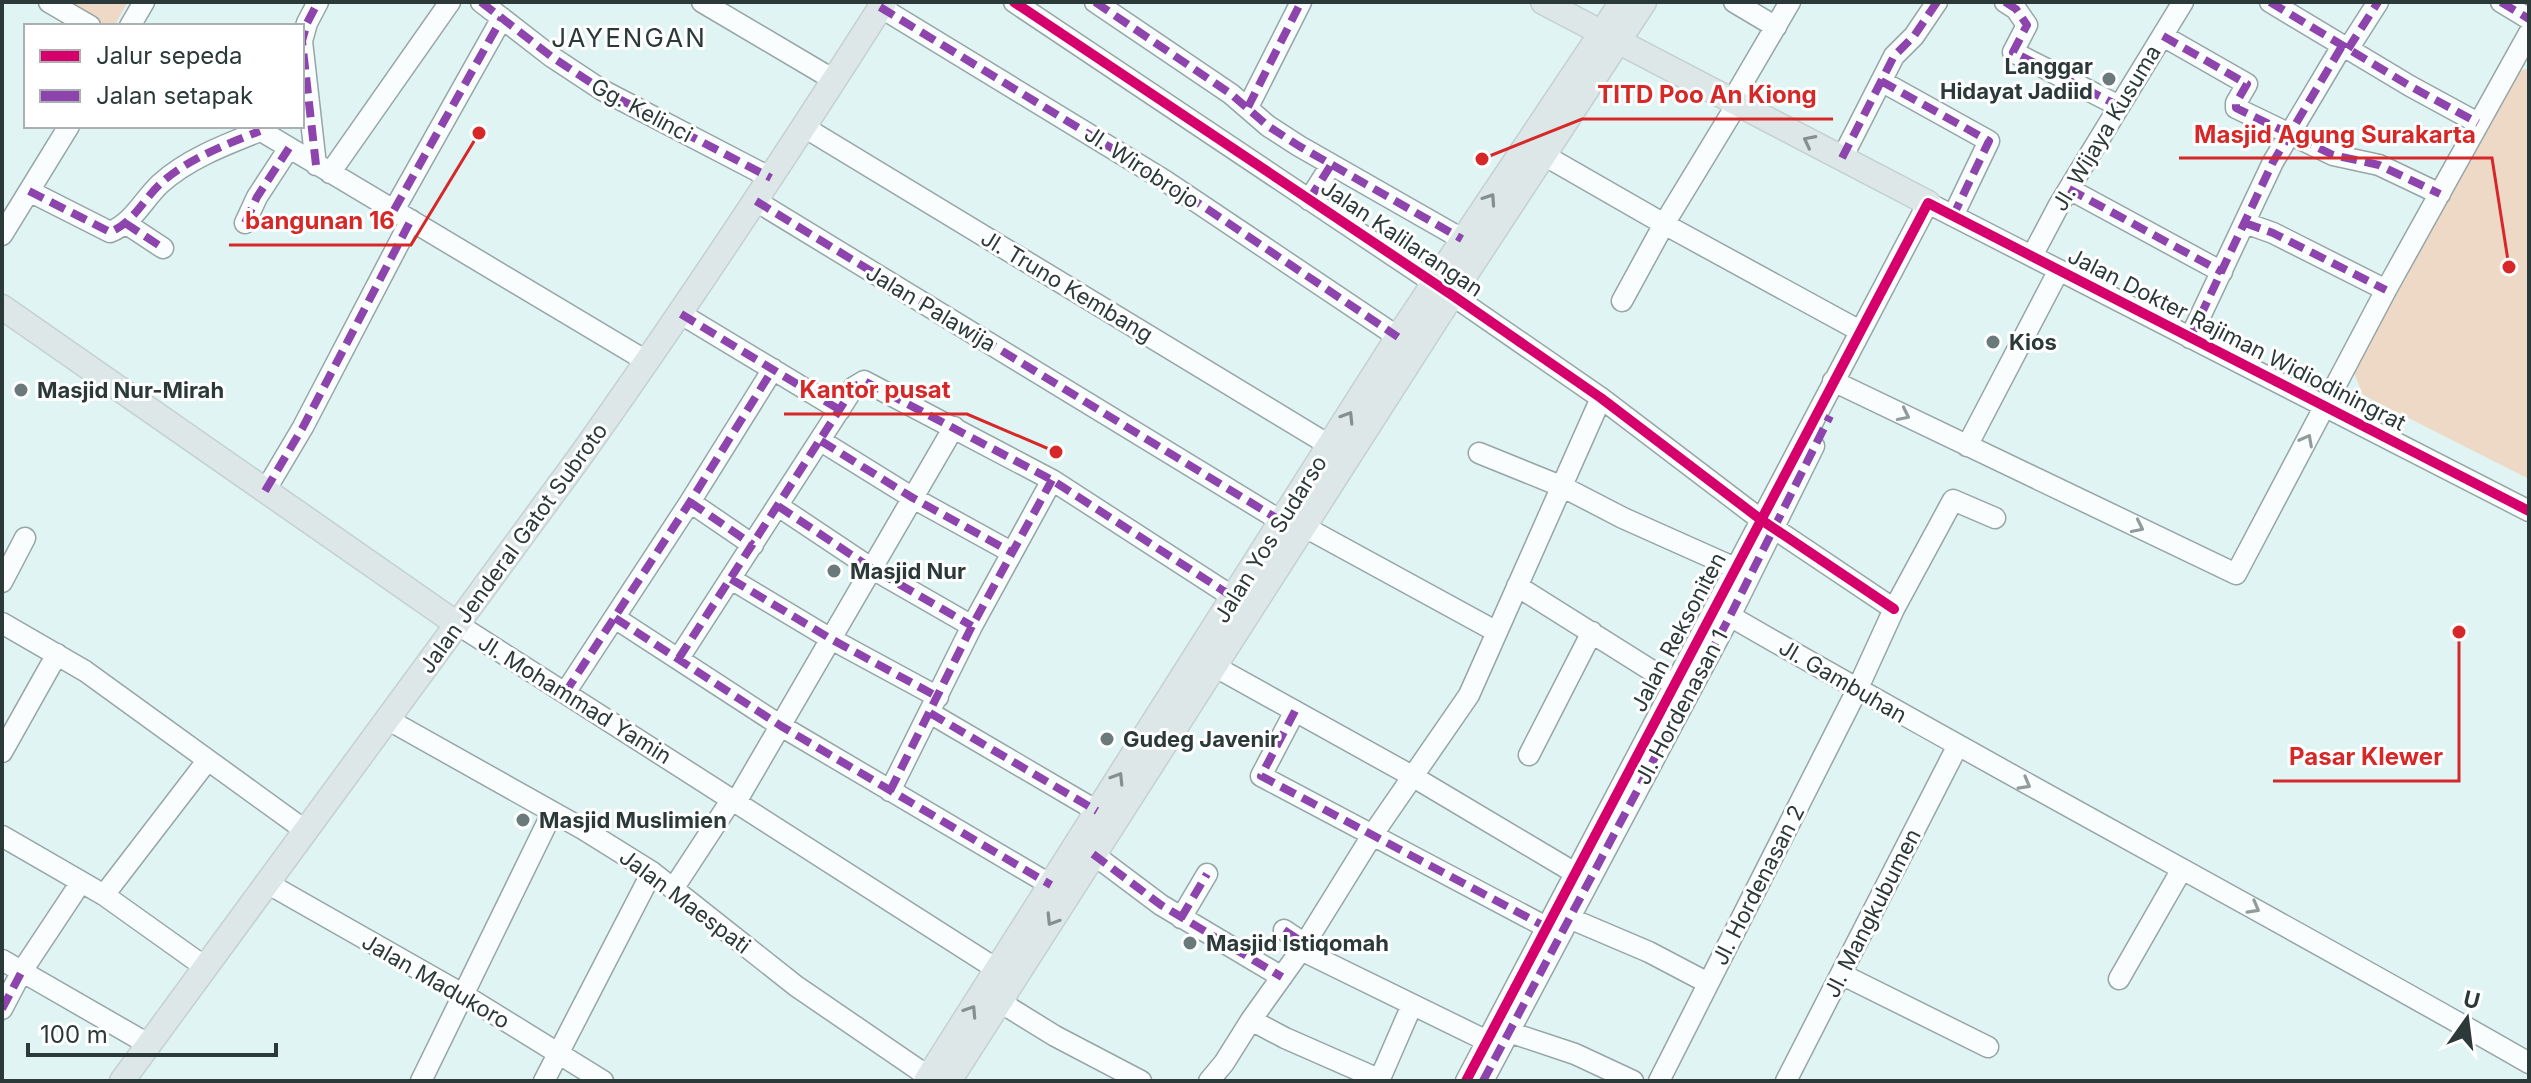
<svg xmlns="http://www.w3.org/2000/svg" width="2531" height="1083" font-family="Inter,sans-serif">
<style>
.green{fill:#eed9c6}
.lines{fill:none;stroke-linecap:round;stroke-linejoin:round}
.minor-casing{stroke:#96a5a5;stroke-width:23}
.major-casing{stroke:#c5d0d0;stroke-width:27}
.minor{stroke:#fafdfd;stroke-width:20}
.major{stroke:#dde7e7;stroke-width:24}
.quiet{stroke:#8e44ad;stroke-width:8;stroke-dasharray:16 8;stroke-linecap:butt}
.cycleway-casing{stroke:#fff;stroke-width:15}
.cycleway{stroke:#d6006c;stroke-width:10}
.oneway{stroke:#849090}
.oneway2{stroke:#929b9b}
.poi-dot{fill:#6a7a7a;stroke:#fff;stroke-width:3}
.labels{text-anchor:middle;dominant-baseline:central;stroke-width:6;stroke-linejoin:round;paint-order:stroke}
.poi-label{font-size:22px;font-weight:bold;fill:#2b3939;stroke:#fff;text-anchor:start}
.street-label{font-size:22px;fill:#2b3939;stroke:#fff}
.quarter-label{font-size:26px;letter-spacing:2px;fill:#2b3939;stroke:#fff}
.leader{fill:none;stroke:#d62828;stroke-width:3}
.callout-dot{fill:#d62828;stroke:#fff;stroke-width:3}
.callout-label{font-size:24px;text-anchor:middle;font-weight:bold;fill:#d62828;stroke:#fff;stroke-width:6;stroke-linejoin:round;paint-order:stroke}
</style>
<rect width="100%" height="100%" fill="#e0f4f4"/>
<path class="green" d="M 62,2 L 128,2 L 114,26 L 103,26 Z
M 2529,68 L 2529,474 L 2527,478 L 2363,395 L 2354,373 L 2509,75 Z"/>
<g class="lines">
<defs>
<path id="minor" d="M 49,2 L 90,26
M 481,2 L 552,57 L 602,90 L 771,178
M 702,2 L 834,80
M 1014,2 L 1452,295 L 1601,398 L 1760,519 L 1894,609
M 1095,2 L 1231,94 L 1268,126 L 1299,146 L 1462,239
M 1734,2 L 1776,27
M 2005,2 L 2016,9 L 2027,25 L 2013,52 L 2119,106
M 2270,2 L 2410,86 L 2478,123
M 2501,2 L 2529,19
M 880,7 L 1164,180 L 1398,337
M 130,26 L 144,2
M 2163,36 L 2247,84 L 2236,103 L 2236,108 L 2333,155 L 2379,165 L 2440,194
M 2348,49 L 2378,2
M 1881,81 L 1989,141 L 1953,216
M 1732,101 L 1790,2
M 1248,107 L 1301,2
M 253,126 L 648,362
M 804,127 L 1329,445
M 1542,154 L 1664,224 L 1737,104
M 1842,158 L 1894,56 L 1914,36 L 1937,2
M 316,165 L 302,41 L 307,23 L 318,2
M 330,173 L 450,2
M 2069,189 L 2222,272
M 29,191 L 110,232 C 133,223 143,200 160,184 C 187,159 227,144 260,131
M 1309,200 L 1331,165
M 756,201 L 1281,521
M 394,210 L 502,18
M 125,223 L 163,248
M 245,223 L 257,197 L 289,148
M 2245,223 L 2273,233 L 2386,290
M 2,235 L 69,126
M 2032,256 L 2059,205 L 2183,2
M 1622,301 L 1664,224 L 1860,331
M 681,314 L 840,410
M 2190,338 L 2273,162 L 2342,46
M 1833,381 L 2236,574 L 2386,290 L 2529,33
M 821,441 L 913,498 L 1011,552
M 1967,446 L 2059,270
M 1479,453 L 1563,487 L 1623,518 L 1735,568
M 265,491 L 303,427 L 411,220
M 690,502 L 753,545
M 778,506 L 871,568 L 972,626
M 1303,526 L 1497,632
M 731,579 L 831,639 L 938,697
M 2,582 L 25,538
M 1517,586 L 1673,684
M 1730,616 C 1994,769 2264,911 2529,1063
M 615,618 L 781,726 L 1051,885
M 2,623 L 85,671 L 306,831
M 457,624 L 998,970
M 679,658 L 854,387 L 864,381 L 1052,480 L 1233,597
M 1214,666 L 1412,776 L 1575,873
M 565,693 L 690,502 L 773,369
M 1295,711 L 1261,776 L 1546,927
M 930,713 L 1097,811
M 387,719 L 583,829 L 652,872 L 796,986 L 929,1077
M 2,752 L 57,654
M 1529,755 L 1592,632
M 890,791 L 972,626 L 1052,480
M 736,802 L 954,427
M 2,836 L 104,895 L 205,967
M 1093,854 L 1161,905 L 1282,977
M 267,883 L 464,995 L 603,1081
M 673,889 L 732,799
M 104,895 L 207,761
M 1181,918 L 1207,874
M 1569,918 L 1649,952 L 1708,983
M 1284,930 L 1305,944
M 1301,950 L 1487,1041
M 2,960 L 148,1044
M 1841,974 L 1988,1047
M 2119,979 L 2182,869
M 1000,1002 L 1055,1036 L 1141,1081
M 2,1009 L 22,971 L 81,882
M 1251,1020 L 1285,1038 L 1376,1078 L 1380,1078 L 1382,1074 L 1412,1005
M 1509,1032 L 1575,1054 L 1633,1081
M 421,1081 L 552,813
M 544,1081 L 652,872
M 1209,1081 L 1224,1063 L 1251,1020 L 1301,950 L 1373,834 L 1469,695 L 1601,398
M 1466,1081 L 1928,203 L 2529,511
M 1483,1081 L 1730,616 L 1814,446
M 1659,1081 L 1857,690 L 1894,609 L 1953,500 L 1995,518
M 1786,1081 L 1958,745"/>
<path id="major" d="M 1543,2 L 1928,203
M 2,307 L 457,624
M 122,1081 L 579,458 C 685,309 786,156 884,2
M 926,1081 L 1398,337 L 1622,2
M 949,1081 L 1452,295 L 1644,2"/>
</defs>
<use href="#minor" class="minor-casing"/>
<use href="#major" class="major-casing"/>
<use href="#minor" class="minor"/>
<use href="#major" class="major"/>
<path class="quiet" d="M 481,2 L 552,57 L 602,90 L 771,178
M 1095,2 L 1231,94 L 1268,126 L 1299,146 L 1462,239
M 2005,2 L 2016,9 L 2027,25 L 2013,52 L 2119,106
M 2270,2 L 2410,86 L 2478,123
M 2501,2 L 2529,19
M 880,7 L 1164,180 L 1398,337
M 2163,36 L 2247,84 L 2236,103 L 2236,108 L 2333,155 L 2379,165 L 2440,194
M 2348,49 L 2378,2
M 1881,81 L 1989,141 L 1953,216
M 1248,107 L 1301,2
M 1842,158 L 1894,56 L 1914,36 L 1937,2
M 316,165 L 302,41 L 307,23 L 318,2
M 2069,189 L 2222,272
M 29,191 L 110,232 C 133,223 143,200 160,184 C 187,159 227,144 260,131
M 1309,200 L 1331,165
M 756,201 L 1281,521
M 394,210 L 502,18
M 125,223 L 163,248
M 245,223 L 257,197 L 289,148
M 2245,223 L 2273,233 L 2386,290
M 681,314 L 840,410
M 2190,338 L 2273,162 L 2342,46
M 821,441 L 913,498 L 1011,552
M 265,491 L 303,427 L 411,220
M 690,502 L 753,545
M 778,506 L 871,568 L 972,626
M 731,579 L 831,639 L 938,697
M 615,618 L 781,726 L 1051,885
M 679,658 L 854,387 L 864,381 L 1052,480 L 1233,597
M 565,693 L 690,502 L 773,369
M 1295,711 L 1261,776 L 1546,927
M 930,713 L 1097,811
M 890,791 L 972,626 L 1052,480
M 1093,854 L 1161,905 L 1282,977
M 1181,918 L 1207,874
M 1284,930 L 1305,944
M 2,1009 L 22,971
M 1483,1081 L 1730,616 L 1830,416"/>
<defs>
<path id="cycleway" d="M 1014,2 L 1452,295 L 1601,398 L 1760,519 L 1894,609
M 1466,1081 L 1928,203 L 2529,511"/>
</defs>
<use href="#cycleway" class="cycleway-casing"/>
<use href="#cycleway" class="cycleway"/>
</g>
<defs><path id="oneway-chevron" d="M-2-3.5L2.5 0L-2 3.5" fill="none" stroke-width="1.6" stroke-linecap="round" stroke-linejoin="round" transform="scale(2)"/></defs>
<g class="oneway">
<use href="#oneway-chevron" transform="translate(1809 141) rotate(-153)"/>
<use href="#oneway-chevron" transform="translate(1490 199) rotate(-56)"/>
<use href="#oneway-chevron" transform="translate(1348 417) rotate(-58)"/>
<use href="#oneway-chevron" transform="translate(1118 778) rotate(-58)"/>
<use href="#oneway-chevron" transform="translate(1052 920) rotate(122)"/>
<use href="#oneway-chevron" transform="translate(971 1011) rotate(-57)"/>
</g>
<g class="oneway2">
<use href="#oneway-chevron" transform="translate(1904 415) rotate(26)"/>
<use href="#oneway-chevron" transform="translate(2307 440) rotate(-62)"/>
<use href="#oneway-chevron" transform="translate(2138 527) rotate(26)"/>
<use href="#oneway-chevron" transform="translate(2025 784) rotate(29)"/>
<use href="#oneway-chevron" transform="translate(2254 908) rotate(29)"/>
</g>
<g class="poi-dot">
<circle cx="2109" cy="79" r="8"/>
<circle cx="1993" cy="342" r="8"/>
<circle cx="21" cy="390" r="8"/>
<circle cx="834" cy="571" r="8"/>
<circle cx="1107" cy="739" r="8"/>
<circle cx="523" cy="820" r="8"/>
<circle cx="1190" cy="943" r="8"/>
</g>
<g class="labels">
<g class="poi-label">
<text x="2093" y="66" text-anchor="end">Langgar<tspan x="2093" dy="25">Hidayat Jadiid</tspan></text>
<text x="2009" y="342">Kios</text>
<text x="37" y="390">Masjid Nur-Mirah</text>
<text x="850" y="571">Masjid Nur</text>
<text x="1123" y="739">Gudeg Javenir</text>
<text x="539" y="820">Masjid Muslimien</text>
<text x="1206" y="943">Masjid Istiqomah</text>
</g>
<g class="street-label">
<text transform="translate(642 110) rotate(28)">Gg. Kelinci</text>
<text transform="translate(2106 128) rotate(-59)">Jl. Wijaya Kusuma</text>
<text transform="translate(1142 167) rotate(33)">Jl. Wirobrojo</text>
<text transform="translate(1402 238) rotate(34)">Jalan Kalilarangan</text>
<text transform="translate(1067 286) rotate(31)">Jl. Truno Kembang</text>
<text transform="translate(931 308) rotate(31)">Jalan Palawija</text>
<text transform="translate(2237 339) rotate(27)">Jalan Dokter Rajiman Widiodiningrat</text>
<text transform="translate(1270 539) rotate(-58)">Jalan Yos Sudarso</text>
<text transform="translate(513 548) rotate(-54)">Jalan Jenderal Gatot Subroto</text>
<text transform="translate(1678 632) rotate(-62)">Jalan Reksoniten</text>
<text transform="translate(1843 681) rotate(30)">Jl. Gambuhan</text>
<text transform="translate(575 699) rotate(32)">Jl. Mohammad Yamin</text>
<text transform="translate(1681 707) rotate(-62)">Jl. Hordenasan 1</text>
<text transform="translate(1758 885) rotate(-63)">Jl. Hordenasan 2</text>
<text transform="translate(685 901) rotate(37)">Jalan Maespati</text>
<text transform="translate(1872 913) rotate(-63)">Jl. Mangkubumen</text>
<text transform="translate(436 981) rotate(30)">Jalan Madukoro</text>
</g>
<g class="quarter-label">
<text x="629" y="37">JAYENGAN</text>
</g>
</g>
<path class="leader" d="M1482 159L1582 119H1833M2509 267L2492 158H2179M479 133L411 245H229M1056 452L967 414H784M2459 632L2459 781H2273"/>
<g class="callout-dot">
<circle cx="1482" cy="159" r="8"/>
<circle cx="2509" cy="267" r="8"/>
<circle cx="479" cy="133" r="8"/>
<circle cx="1056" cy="452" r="8"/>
<circle cx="2459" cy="632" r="8"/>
</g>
<g class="callout-label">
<text x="1707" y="103">TITD Poo An Kiong</text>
<text x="2335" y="143">Masjid Agung Surakarta</text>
<text x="320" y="229">bangunan 16</text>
<text x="875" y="398">Kantor pusat</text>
<text x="2366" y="765">Pasar Klewer</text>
</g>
<rect width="2531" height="1083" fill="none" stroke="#2b3939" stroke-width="8"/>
<rect x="24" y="24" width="280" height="104" fill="#ffffff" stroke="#aab0b0" stroke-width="2"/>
<rect x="40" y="50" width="40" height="12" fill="#d6006c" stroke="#aab0b0" stroke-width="2"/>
<text x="96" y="64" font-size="24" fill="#2b3939">Jalur sepeda</text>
<rect x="40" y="90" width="40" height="12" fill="#8e44ad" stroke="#aab0b0" stroke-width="2"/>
<text x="96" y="104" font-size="24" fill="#2b3939">Jalan setapak</text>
<g transform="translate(2467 1019) rotate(14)" stroke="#ffffff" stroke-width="6" paint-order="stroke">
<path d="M0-6L14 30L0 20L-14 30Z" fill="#2b3939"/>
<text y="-12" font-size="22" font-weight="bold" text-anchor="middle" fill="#2b3939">U</text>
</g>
<path d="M28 1043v12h248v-12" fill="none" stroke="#2b3939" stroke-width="4"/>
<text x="40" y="1043" font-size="24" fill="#2b3939" stroke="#ffffff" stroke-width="6" paint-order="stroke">100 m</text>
</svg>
